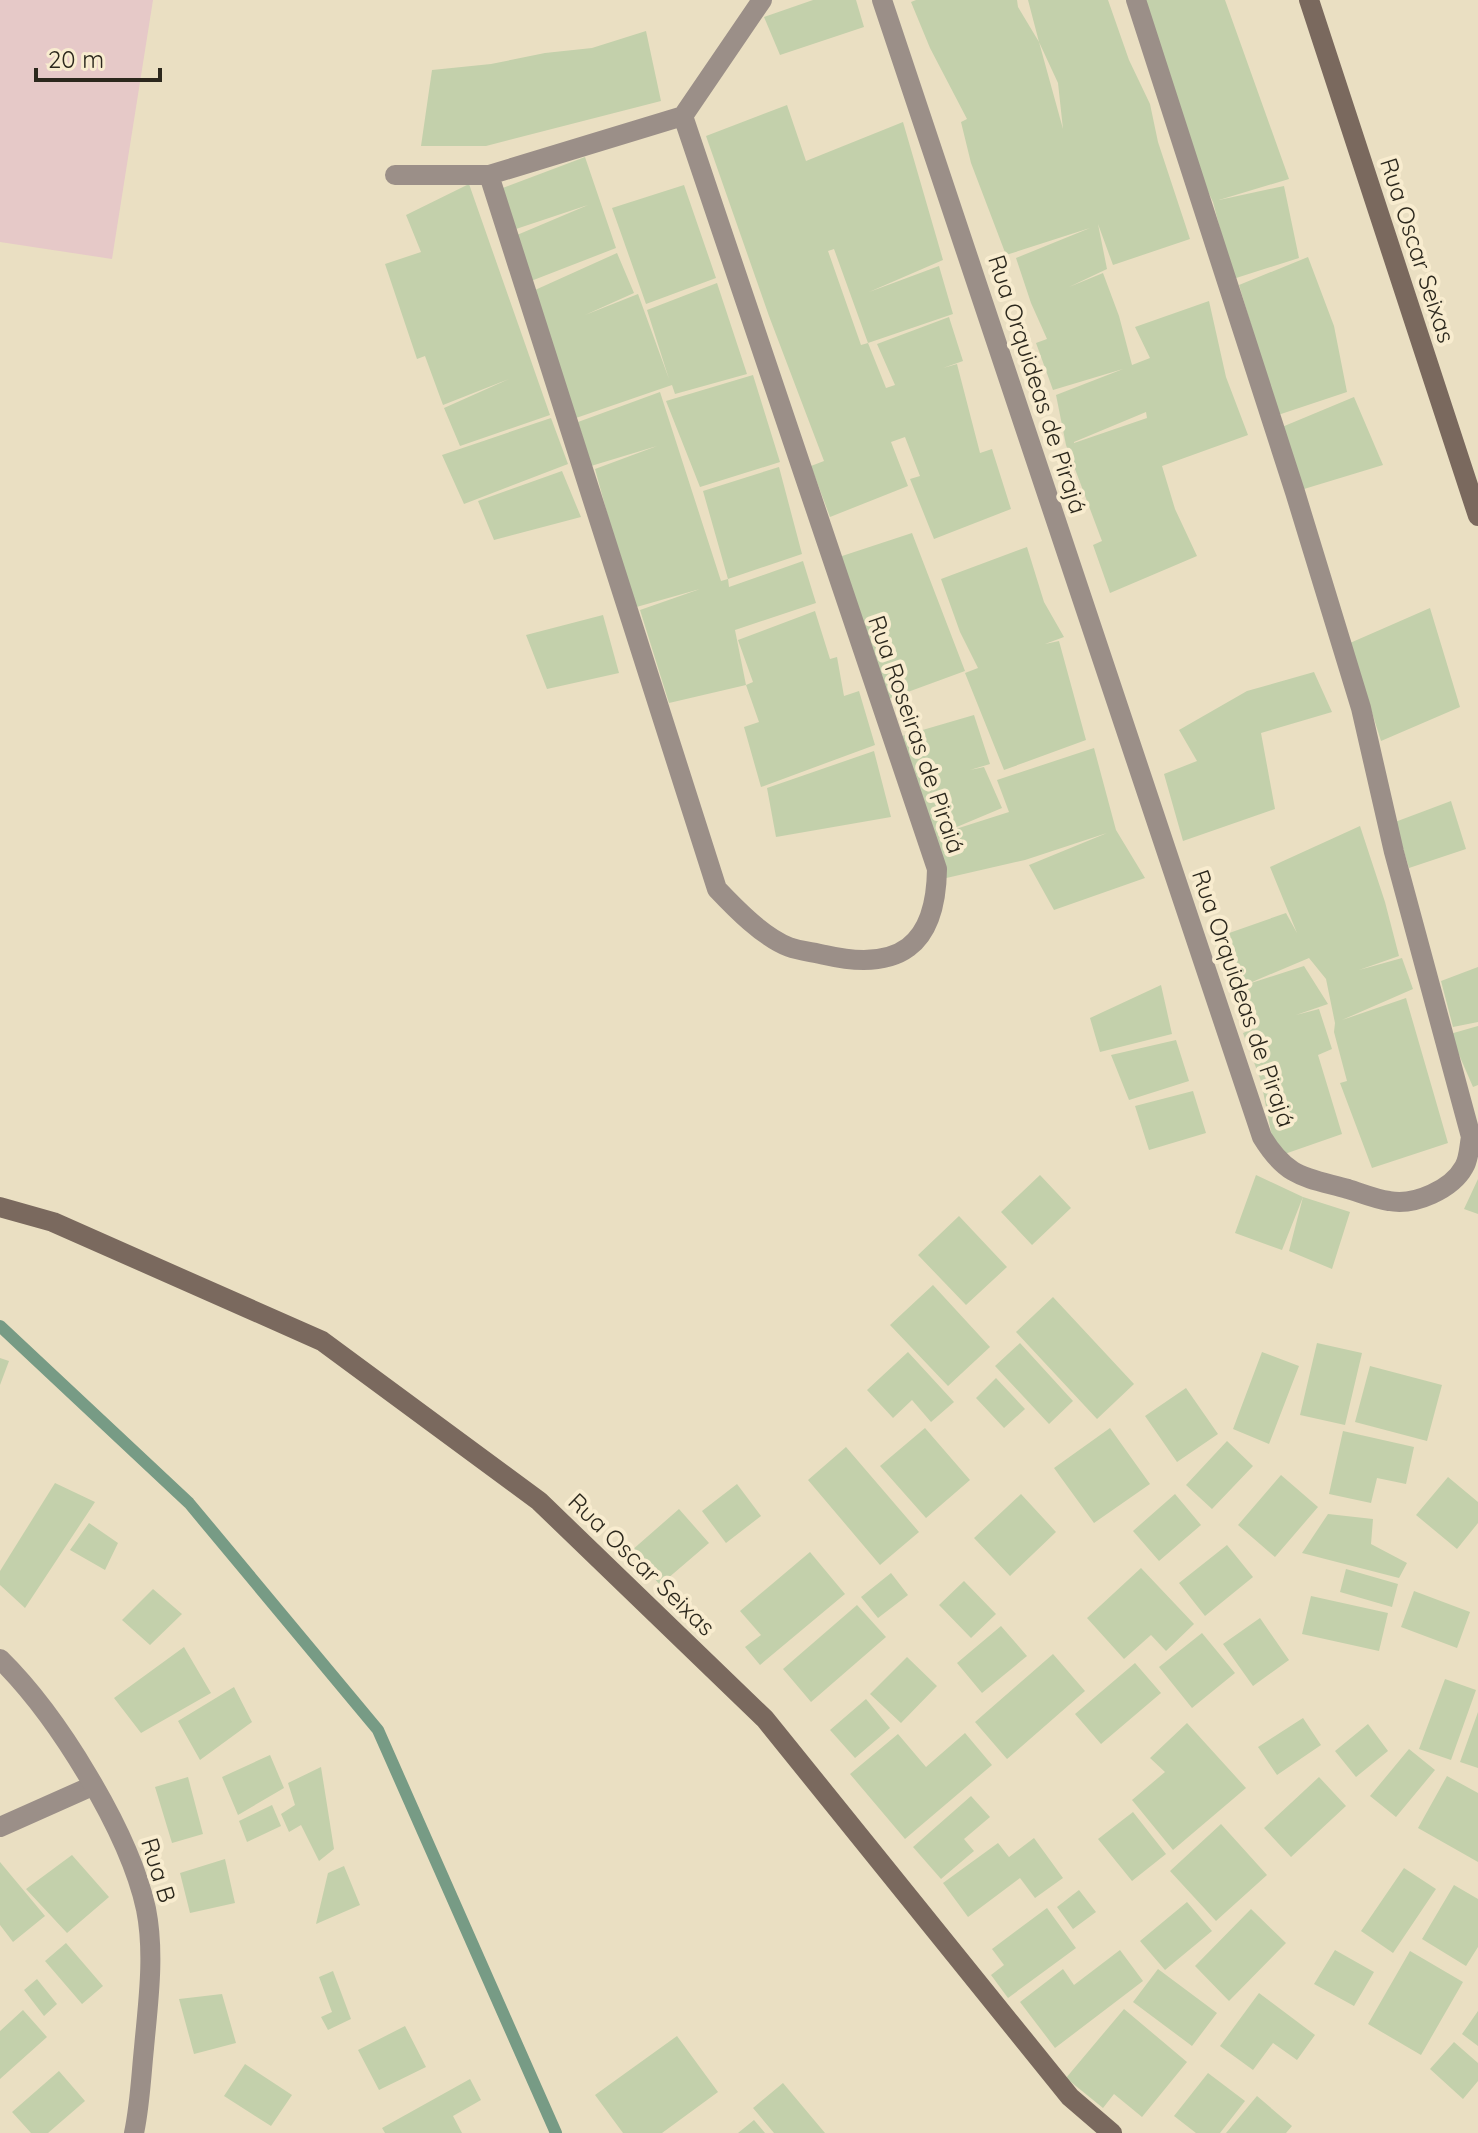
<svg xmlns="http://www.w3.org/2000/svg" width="1478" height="2133" font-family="Quicksand,sans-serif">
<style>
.green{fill:#e6c9c8}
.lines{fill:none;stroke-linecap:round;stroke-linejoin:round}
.stream{stroke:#779b85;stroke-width:12}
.building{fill:#c3d0ab;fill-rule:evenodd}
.minor{stroke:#9b8f88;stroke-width:20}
.tertiary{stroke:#9b8f88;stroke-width:20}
.secondary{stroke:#7a695e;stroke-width:20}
.labels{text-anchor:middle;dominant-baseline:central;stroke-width:8;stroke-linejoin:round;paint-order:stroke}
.street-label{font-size:24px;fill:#2c281d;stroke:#f8eccf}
</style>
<rect width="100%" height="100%" fill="#eadfc2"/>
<path class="green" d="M 0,0 L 153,0 L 112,259 L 0,242 Z"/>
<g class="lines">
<path class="stream" d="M 0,1326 L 189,1503 L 378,1730 L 556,2133"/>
</g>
<path class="building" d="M 813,0 L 856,0 L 864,27 L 780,55 L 764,17 Z
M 916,0 L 1017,0 L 1018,7 L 1039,42 L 1063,129 L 1058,83 L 1039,42 L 1028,0 L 1108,0 L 1129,60 L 1150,104 L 1158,142 L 1190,239 L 1113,265 L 1098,224 L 1107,269 L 1069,287 L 1103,273 L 1119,316 L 1132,365 L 1150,358 L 1135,327 L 1209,301 L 1226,377 L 1248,435 L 1162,466 L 1175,509 L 1197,556 L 1110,593 L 1093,545 L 1102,541 L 1066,445 L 1056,395 L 1123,369 L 1053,390 L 1036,343 L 1047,339 L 1031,303 L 1016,258 L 1090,228 L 1006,255 L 971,163 L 961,122 L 967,119 L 930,48 L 911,2 ZM 1146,412 L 1147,418 L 1074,443 L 1074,442 Z
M 1144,0 L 1225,0 L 1289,179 L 1219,200 L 1284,186 L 1299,258 L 1233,279 L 1213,202 L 1180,134 Z
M 646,31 L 661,101 L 486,146 L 421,146 L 432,70 L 491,64 L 545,53 L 592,48 Z
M 787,105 L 806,161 L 903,122 L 943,260 L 869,292 L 939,266 L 953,314 L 868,343 L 834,249 L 828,251 L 861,345 L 868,343 L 886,388 L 895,385 L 877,344 L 949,317 L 963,361 L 943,368 L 957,364 L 980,453 L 992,449 L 1011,509 L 934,539 L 910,479 L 920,476 L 905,437 L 891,442 L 908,486 L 830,517 L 811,466 L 824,461 L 769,316 L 706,136 Z
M 585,157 L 616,248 L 531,281 L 517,235 L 588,205 L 516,229 L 500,189 Z
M 469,184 L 550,415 L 460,446 L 444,408 L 509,379 L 443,405 L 425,356 L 417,359 L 385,264 L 421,252 L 406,215 Z
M 684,185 L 716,278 L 646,304 L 612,208 Z
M 617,253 L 634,293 L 585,315 L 638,294 L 669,379 L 647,310 L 717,283 L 747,374 L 675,394 L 672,385 L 576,418 L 535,290 Z
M 1308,257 L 1334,326 L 1347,392 L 1278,415 L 1239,285 Z
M 753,375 L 780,462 L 700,487 L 666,401 Z
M 660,392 L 721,581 L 728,579 L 729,587 L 803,561 L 816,603 L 735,630 L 746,685 L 669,703 L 640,610 L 700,589 L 633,608 L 595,469 L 657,446 L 591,466 L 578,422 Z
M 1354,397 L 1383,465 L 1304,489 L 1282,427 Z
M 551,418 L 568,464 L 464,504 L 442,455 Z
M 779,467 L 802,554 L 728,579 L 703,491 Z
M 562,471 L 581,517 L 494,540 L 478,501 Z
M 912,533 L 965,671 L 886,700 L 836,558 Z
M 1027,547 L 1044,602 L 1064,637 L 1045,644 L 1059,641 L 1086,740 L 1004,770 L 965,673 L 978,668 L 960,632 L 941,579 Z
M 1430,608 L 1460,707 L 1381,741 L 1350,643 Z
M 815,611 L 830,659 L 837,657 L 844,696 L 859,691 L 875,745 L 761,787 L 744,727 L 759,722 L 746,685 L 753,682 L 738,640 Z
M 603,615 L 619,673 L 547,689 L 526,635 Z
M 1314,672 L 1332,712 L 1261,733 L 1275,809 L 1183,841 L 1164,774 L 1197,761 L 1179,730 L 1247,691 Z
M 974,715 L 990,764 L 970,770 L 984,767 L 1002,808 L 940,834 L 1009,812 L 997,780 L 1094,748 L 1116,830 L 1145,878 L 1054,910 L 1029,865 L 1107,833 L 1025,860 L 942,879 L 902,736 Z
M 874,751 L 891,817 L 776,837 L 767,788 Z
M 1451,801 L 1466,849 L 1409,868 L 1395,822 Z
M 1360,826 L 1385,902 L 1399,956 L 1359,970 L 1402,958 L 1413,989 L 1342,1020 L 1406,998 L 1448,1143 L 1372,1168 L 1340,1083 L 1347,1081 L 1334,1032 L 1335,1023 L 1326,979 L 1309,958 L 1245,985 L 1304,966 L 1328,1004 L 1296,1015 L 1319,1009 L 1332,1049 L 1318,1055 L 1342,1134 L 1276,1157 L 1261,1081 L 1243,1033 L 1250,1030 L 1237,989 L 1212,939 L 1286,913 L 1297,933 L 1270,867 Z
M 1478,967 L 1478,1022 L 1453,1027 L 1441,981 Z
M 1161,985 L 1172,1034 L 1100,1052 L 1090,1018 Z
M 1478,1026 L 1478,1085 L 1473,1087 L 1450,1034 Z
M 1176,1040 L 1189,1081 L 1129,1100 L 1111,1055 Z
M 1193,1091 L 1206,1133 L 1149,1150 L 1135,1106 Z
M 1040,1175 L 1071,1208 L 1032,1245 L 1001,1212 Z
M 1256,1175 L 1303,1197 L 1282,1250 L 1235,1233 Z
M 1478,1179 L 1478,1214 L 1464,1209 Z
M 1303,1197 L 1350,1212 L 1332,1269 L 1289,1251 Z
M 959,1216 L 1007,1267 L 966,1305 L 918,1255 Z
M 933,1285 L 990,1347 L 948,1386 L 890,1325 Z
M 1053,1297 L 1134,1384 L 1097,1419 L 1016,1332 Z
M 1020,1343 L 1073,1401 L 1049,1424 L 995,1366 Z
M 1317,1343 L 1362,1353 L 1345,1425 L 1300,1415 Z
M 908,1352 L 954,1402 L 931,1422 L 912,1400 L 893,1418 L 867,1390 Z
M 1262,1352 L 1299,1366 L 1269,1444 L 1233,1429 Z
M 0,1358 L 9,1361 L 0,1385 Z
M 1370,1366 L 1442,1385 L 1427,1441 L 1355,1422 Z
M 996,1378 L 1025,1409 L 1004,1428 L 976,1398 Z
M 1186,1388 L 1218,1434 L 1177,1462 L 1145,1416 Z
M 925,1428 L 970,1480 L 926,1518 L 880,1466 Z
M 1110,1428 L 1150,1484 L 1094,1523 L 1054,1468 Z
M 1343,1431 L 1414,1447 L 1406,1484 L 1377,1478 L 1371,1503 L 1329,1494 Z
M 1227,1441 L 1253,1466 L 1212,1509 L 1186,1485 Z
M 846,1447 L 919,1532 L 880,1565 L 808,1480 Z
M 1281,1475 L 1318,1507 L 1275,1557 L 1238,1525 Z
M 1448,1477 L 1478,1502 L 1478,1523 L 1457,1549 L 1416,1515 Z
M 55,1483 L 95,1502 L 25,1608 L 0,1585 L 0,1571 Z
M 737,1484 L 761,1516 L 726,1543 L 702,1511 Z
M 1021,1494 L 1056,1532 L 1010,1576 L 974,1538 Z
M 1175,1494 L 1201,1525 L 1159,1561 L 1133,1531 Z
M 679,1509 L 709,1543 L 660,1585 L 631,1551 Z
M 1328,1514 L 1373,1519 L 1371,1544 L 1407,1563 L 1399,1578 L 1302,1553 Z
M 89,1523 L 118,1543 L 105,1570 L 70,1550 Z
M 1227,1545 L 1253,1577 L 1205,1616 L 1179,1583 Z
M 810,1552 L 845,1594 L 760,1665 L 745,1647 L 761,1635 L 740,1611 Z
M 1141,1568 L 1194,1624 L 1166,1651 L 1151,1635 L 1124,1659 L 1087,1618 Z
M 1346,1569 L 1398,1584 L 1392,1607 L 1340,1592 Z
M 891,1573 L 908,1595 L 878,1618 L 861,1597 Z
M 964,1581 L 996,1614 L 971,1638 L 939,1605 Z
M 153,1589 L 182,1614 L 150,1645 L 122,1620 Z
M 1414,1591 L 1470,1612 L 1457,1648 L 1401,1627 Z
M 1311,1596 L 1388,1613 L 1379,1651 L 1302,1634 Z
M 857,1605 L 886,1637 L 811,1702 L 783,1669 Z
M 1260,1618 L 1289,1660 L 1253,1686 L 1223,1644 Z
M 1001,1626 L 1027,1656 L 982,1693 L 957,1663 Z
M 1202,1633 L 1235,1673 L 1192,1708 L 1159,1667 Z
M 184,1647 L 211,1693 L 141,1733 L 114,1698 Z
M 1053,1654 L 1085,1691 L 1007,1759 L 975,1722 Z
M 907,1657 L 937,1686 L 901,1723 L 870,1694 Z
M 1135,1663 L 1161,1693 L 1101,1744 L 1075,1714 Z
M 1445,1679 L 1476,1690 L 1451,1760 L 1419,1749 Z
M 234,1687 L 252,1722 L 200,1760 L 178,1721 Z
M 866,1699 L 890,1728 L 855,1758 L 830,1730 Z
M 1478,1712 L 1478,1768 L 1460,1762 Z
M 1303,1718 L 1321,1745 L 1277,1775 L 1258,1747 Z
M 1187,1723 L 1246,1788 L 1173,1850 L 1132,1800 L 1165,1772 L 1150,1758 Z
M 1368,1724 L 1388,1751 L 1356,1777 L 1335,1751 Z
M 965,1733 L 992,1765 L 905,1839 L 850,1774 L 898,1734 L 926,1767 Z
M 1409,1749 L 1435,1770 L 1396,1817 L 1370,1796 Z
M 270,1755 L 284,1788 L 238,1815 L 222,1777 Z
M 321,1767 L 334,1849 L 319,1861 L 301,1825 L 289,1832 L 281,1814 L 295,1805 L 288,1783 Z
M 1447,1776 L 1478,1793 L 1478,1862 L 1418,1828 Z
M 188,1777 L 203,1834 L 172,1843 L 155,1787 Z
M 1319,1777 L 1346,1806 L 1291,1857 L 1264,1828 Z
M 971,1796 L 990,1817 L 964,1839 L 974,1851 L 941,1879 L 913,1847 Z
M 272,1805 L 281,1826 L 247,1842 L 239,1821 Z
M 1133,1812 L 1166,1854 L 1132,1881 L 1098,1839 Z
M 1221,1824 L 1267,1875 L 1216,1921 L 1170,1871 Z
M 1034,1838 L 1063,1878 L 1035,1898 L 1020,1878 L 968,1917 L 943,1883 L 998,1843 L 1009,1857 Z
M 72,1855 L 109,1897 L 67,1933 L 26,1889 Z
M 225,1859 L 235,1903 L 190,1913 L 180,1873 Z
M 0,1862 L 45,1916 L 13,1942 L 0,1925 Z
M 344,1866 L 360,1905 L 316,1924 L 328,1873 Z
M 1404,1868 L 1436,1889 L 1393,1953 L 1361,1931 Z
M 1454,1885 L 1478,1899 L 1478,1947 L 1466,1966 L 1422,1939 Z
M 1079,1890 L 1096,1912 L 1073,1929 L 1057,1907 Z
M 1187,1902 L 1212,1931 L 1165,1970 L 1140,1941 Z
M 1047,1908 L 1076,1948 L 1008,1998 L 991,1975 L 1004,1965 L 992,1949 Z
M 1251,1909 L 1286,1943 L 1229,2001 L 1195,1966 Z
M 66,1943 L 103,1986 L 82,2004 L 45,1961 Z
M 1120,1950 L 1143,1981 L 1055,2048 L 1020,2002 L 1063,1969 L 1074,1985 Z
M 1335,1950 L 1374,1972 L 1354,2006 L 1314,1984 Z
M 1410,1951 L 1463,1982 L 1421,2055 L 1368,2024 Z
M 1158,1969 L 1217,2013 L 1192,2046 L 1133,2002 Z
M 333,1971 L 351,2019 L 328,2030 L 321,2017 L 332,2012 L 319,1977 Z
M 37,1979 L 57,2004 L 44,2016 L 24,1990 Z
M 1259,1993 L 1315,2035 L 1297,2060 L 1273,2043 L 1253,2070 L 1220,2046 Z
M 222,1994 L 236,2043 L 194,2054 L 179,1999 Z
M 1124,2009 L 1187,2062 L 1142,2117 L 1114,2094 L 1103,2108 L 1066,2078 Z
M 23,2010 L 47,2037 L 0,2079 L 0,2031 Z
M 1478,2011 L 1478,2046 L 1462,2034 Z
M 405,2026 L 426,2067 L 379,2090 L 358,2050 Z
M 677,2036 L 718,2092 L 662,2133 L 623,2133 L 595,2095 Z
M 1454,2042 L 1478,2063 L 1478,2081 L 1463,2099 L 1430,2069 Z
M 245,2064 L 292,2095 L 271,2126 L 224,2096 Z
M 59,2071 L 85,2101 L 48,2133 L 31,2133 L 12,2112 Z
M 1208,2073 L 1245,2101 L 1220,2133 L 1196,2133 L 1174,2116 Z
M 470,2079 L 481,2100 L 453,2116 L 462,2133 L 385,2133 L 382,2128 Z
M 783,2083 L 825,2133 L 774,2133 L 753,2108 Z
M 1257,2096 L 1292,2126 L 1286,2133 L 1226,2133 Z
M 754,2120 L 765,2133 L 738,2133 Z"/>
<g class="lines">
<path class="minor" d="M 882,0 L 1262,1137 C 1287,1178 1305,1177 1348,1189 C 1361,1193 1375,1199 1389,1201 C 1415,1206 1452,1189 1464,1167 C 1469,1159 1469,1147 1471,1137 L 1394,852 L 1361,708 L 1295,492 L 1136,0
M 395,175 L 489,175 L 683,116 L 762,0
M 489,175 L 717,889 C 735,908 763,937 789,947 C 800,951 813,952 825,955 C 899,972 936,946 937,869 L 683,116
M 0,1827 L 92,1786"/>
<path class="tertiary" d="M 0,1659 C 57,1715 129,1831 146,1909 C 155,1954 148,2003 144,2048 C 141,2077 140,2105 134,2133"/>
<path class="secondary" d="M 1309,0 L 1478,516
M 0,1207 L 53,1222 L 322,1341 L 539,1501 L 765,1719 L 1070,2097 L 1112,2133"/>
</g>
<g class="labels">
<g class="street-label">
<text transform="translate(1418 250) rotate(72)">Rua Oscar Seixas</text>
<text transform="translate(1038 384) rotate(72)">Rua Orquideas de Pirajá</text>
<text transform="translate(917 734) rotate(71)">Rua Roseiras de Piraiá</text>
<text transform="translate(1244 998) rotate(71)">Rua Orquideas de Pirajá</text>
<text transform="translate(642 1564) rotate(44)">Rua Oscar Seixas</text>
<text transform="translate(159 1870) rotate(73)">Rua B</text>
</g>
</g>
<path d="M36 68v12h124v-12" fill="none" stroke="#2c281d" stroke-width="4"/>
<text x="48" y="68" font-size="24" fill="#2c281d" stroke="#f8eccf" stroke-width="6" paint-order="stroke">20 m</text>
</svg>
